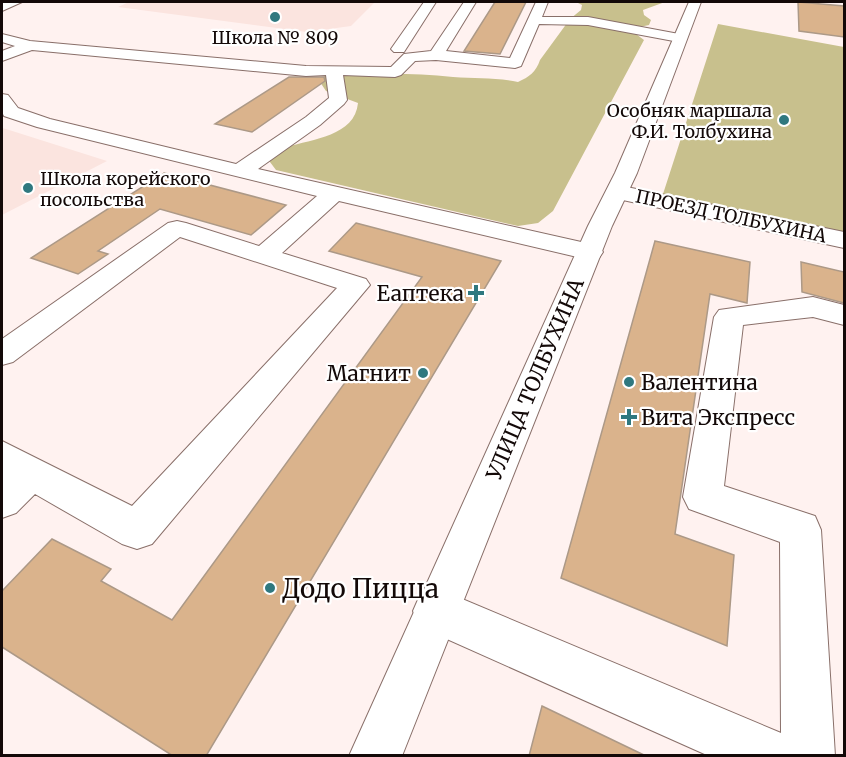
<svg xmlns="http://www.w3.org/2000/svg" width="846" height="757" font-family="Merriweather,serif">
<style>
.built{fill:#fbe4df}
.forest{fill:#c8c08d}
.building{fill:#dab38c;stroke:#ac9987;stroke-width:1.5}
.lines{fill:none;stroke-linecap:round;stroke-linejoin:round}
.minor-casing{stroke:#896f69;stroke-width:2}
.major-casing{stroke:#896f69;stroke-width:2}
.minor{fill:#fff;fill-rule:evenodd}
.major{fill:#fff;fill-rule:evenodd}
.poi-dot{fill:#2f787f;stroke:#fff;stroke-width:2}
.labels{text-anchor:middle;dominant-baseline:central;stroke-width:4.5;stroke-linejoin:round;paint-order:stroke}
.far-poi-label{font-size:18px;fill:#130908;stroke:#fff}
.far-street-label{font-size:18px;fill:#130908;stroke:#fff}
.poi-label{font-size:21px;fill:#130908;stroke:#fff;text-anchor:end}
.street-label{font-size:21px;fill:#130908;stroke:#fff}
.near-poi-label{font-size:26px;fill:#130908;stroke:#fff;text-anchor:start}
</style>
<rect width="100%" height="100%" fill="#fff2f0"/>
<path class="built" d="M 129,2 L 375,2 L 351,26 L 307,32 L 118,7 Z
M 2,128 L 6,129 L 107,161 L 2,215 Z"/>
<path class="forest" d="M 576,2 L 665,2 L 643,10 L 644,15 L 651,20 L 649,25 L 635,28 L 636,34 L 644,40 L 553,211 L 538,223 L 518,226 L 276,170 L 267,158 C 273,154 280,149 287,147 C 312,139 355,136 358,103 L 326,91 L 320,82 L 326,74 C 369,75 411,72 453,77 C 476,79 494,77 518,82 C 529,77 536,72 540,60 L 570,19 L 581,10 L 582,5 Z
M 718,24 L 844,47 L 844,232 L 663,194 Z"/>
<path class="building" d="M 495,2 L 526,2 L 500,54 L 464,51 Z
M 798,2 L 844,6 L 844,37 L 799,31 Z
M 289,77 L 324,77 L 325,81 L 252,132 L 215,124 Z
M 164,173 L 286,205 L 251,235 L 160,209 L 98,251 L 108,254 L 78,274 L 31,258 Z
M 356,223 L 501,261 L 206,756 L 173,756 L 2,647 L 2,591 L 52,539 L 111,569 L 101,581 L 172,620 L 422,277 L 329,251 Z
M 655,241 L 750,262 L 747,303 L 710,294 L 675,534 L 734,555 L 727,646 L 561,578 Z
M 801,262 L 844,272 L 844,303 L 802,292 Z
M 542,706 L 646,756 L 529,756 Z"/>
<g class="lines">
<defs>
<path id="minor" d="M 5,2 L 22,2 L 2,11 L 2,3 Z
M 424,2 L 436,2 L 404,52 L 394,52 L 391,49 Z
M 464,2 L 476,2 L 446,51 L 510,58 L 536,2 L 548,2 L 542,17 L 588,17 L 679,34 L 686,38 L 679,42 L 588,25 L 539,24 L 521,66 L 515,68 L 436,60 L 415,61 L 401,75 L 395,77 L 343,75 L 347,100 L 344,104 L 320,125 L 258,169 L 599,246 L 603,252 L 599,258 L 590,260 L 339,201 L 282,253 L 366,279 L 370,285 L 152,544 L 137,549 L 122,544 L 35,494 L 16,513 L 2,518 L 2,441 L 132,506 L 337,288 L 180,237 L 13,362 L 2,365 L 2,339 L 168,223 L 177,221 L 186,223 L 259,246 L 317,196 L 37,127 L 4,116 L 2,112 L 2,94 L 8,95 L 18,108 L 50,119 L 236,164 L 306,117 L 329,98 L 326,75 L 306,76 L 32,50 L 2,61 L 2,51 L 15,46 L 2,42 L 2,34 L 30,41 L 306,66 L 391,67 L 404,54 L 431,51 Z
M 617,185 L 844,232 L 844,248 L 609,197 L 606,192 L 609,187 Z
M 813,297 L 844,305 L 844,325 L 813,317 L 743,325 L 724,486 L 815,516 L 821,530 L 835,756 L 709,756 L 420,627 L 413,611 L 420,595 L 436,588 L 781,733 L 780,542 L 689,509 L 683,497 L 714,317 L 719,310 Z"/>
<path id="major" d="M 689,2 L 701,2 L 637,173 L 612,226 L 402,756 L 349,756 L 588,226 L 615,173 Z"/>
</defs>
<use href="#minor" class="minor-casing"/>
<use href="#major" class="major-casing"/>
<use href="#minor" class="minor"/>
<use href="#major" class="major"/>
</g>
<g class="poi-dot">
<circle cx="275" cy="17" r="6"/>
<circle cx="784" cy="120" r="6"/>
<circle cx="28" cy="188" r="6"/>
<path d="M473 284h6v6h6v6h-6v6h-6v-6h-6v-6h6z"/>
<circle cx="423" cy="373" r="6"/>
<circle cx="629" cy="382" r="6"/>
<path d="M626 408h6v6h6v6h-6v6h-6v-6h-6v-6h6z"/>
<circle cx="270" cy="588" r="6"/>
</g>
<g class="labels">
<g class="far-poi-label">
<text x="275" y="37">Школа № 809</text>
<text x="772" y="110" text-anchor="end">Особняк маршала<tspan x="772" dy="21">Ф.И. Толбухина</tspan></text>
<text x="40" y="178" text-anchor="start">Школа корейского<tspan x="40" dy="21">посольства</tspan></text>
</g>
<g class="far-street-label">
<text transform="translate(731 216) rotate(12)">ПРОЕЗД ТОЛБУХИНА</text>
</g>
<g class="poi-label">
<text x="464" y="293">Еаптека</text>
<text x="411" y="373">Магнит</text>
<text x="641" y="382" text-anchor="start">Валентина</text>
<text x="641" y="417" text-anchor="start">Вита Экспресс</text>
</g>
<g class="street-label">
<text transform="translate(535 379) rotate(-67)">УЛИЦА ТОЛБУХИНА</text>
</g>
<g class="near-poi-label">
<text x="282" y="588">Додо Пицца</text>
</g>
</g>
<rect width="846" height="757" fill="none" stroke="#130908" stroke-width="6"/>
</svg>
